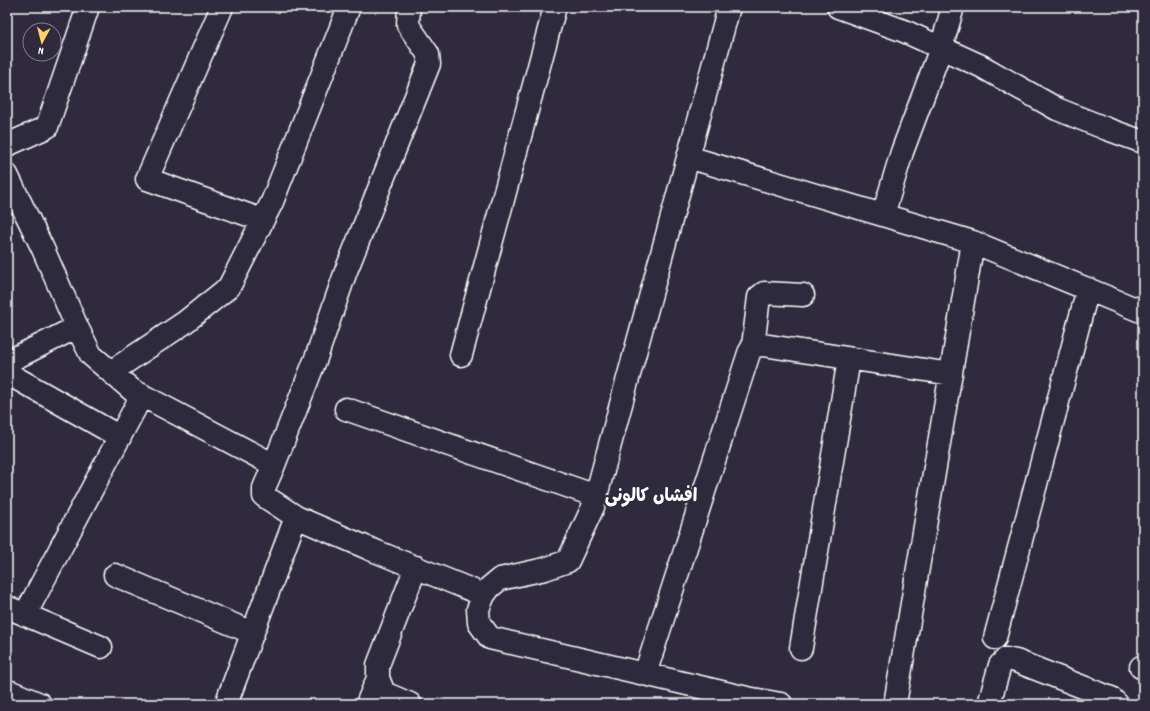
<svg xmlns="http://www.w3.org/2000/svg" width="1150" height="711" font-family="Dekko,'Playpen Sans Arabic',sans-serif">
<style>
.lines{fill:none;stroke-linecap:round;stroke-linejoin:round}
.minor-casing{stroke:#fff;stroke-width:25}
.minor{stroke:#2f2a3d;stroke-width:22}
.labels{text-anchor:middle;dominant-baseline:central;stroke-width:4;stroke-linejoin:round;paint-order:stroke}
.district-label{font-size:18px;font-weight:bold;fill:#fff;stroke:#2f2a3d}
</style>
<rect width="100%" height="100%" fill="#2f2a3d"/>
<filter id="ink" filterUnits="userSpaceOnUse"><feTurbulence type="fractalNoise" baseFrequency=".025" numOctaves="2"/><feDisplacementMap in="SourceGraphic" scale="8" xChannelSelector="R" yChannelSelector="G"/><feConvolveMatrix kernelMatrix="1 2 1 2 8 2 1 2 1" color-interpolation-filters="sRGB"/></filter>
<g filter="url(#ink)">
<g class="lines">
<defs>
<path id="minor" d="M 222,7 L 147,179 L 262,220
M 409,7 L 408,25 L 428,54 L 429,64 L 346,271 L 316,358 L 274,465 L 264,488 L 264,496 L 296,517 L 370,549 L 484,595
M 729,7 L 593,507 L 568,561 L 545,569 L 500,579 L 490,587 L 484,595 L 478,609 L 479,623 L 490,638 L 747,698 L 781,704
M 838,7 L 904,31 L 981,66 L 1057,109 L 1107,129 L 1143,142
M 7,145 L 47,127 L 88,7
M 688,157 L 973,242 L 1143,312
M 7,175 L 43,249 L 77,327 L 91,355 L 132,390 L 274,465
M 883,215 L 902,152 L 941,48 L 953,7
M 753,346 L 763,345 L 951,374
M 461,355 L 555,7
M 7,362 L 77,327
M 111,372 L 184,323 L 229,287 L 272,202 L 349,7
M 7,373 L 120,437
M 346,409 L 596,496
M 115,575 L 253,633
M 7,607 L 101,647
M 25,615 L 142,395
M 995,638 L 1088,289
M 801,648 L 849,359
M 1141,667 L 1143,668
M 645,674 L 749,353 L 753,346 L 759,297 L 764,293 L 803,295
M 378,678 L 384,693 L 410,704
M 11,692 L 40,704
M 226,704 L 296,517
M 367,704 L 378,678 L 378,665 L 416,567
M 895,704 L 973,242
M 989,704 L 1000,665 L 1006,659 L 1016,661 L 1111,698 L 1117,704"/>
</defs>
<use href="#minor" class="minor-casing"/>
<use href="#minor" class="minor"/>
</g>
</g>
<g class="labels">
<g class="district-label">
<text x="651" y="497">افشاں کالونی</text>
</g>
</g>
<rect width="1150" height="711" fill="none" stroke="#2f2a3d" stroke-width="24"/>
<rect x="12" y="12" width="1126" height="687" fill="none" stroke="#fff" stroke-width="1.5" filter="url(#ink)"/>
<g transform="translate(42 42) rotate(187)"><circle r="19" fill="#2f2a3d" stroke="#827f8b"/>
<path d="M0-3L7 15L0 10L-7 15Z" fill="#ffd166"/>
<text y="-6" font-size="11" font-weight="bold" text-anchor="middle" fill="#ffffff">N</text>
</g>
</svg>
